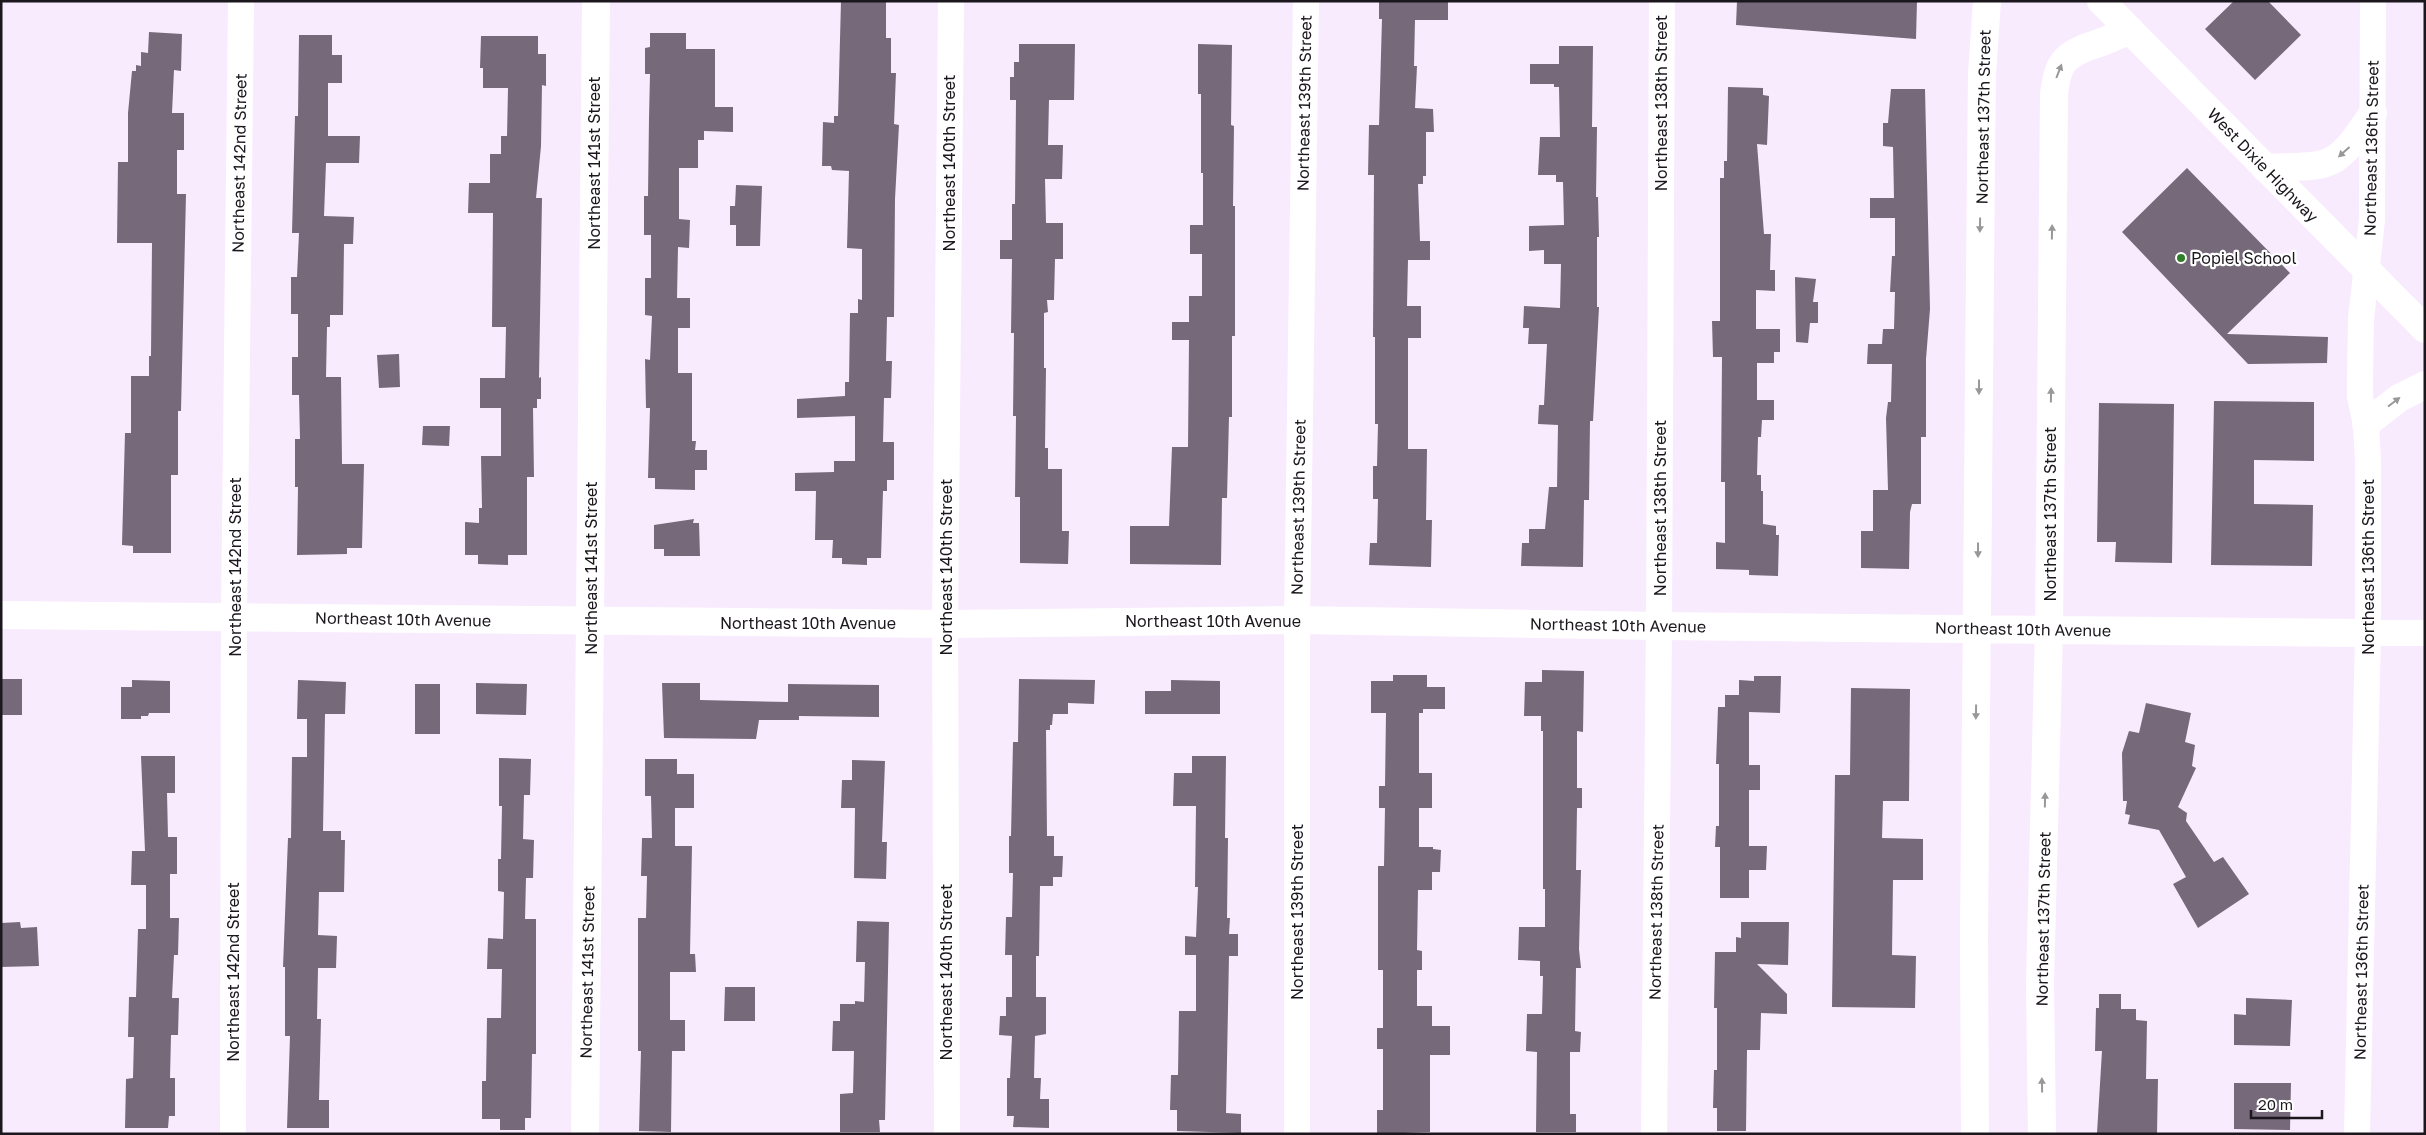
<svg xmlns="http://www.w3.org/2000/svg" width="2426" height="1135" font-family="'Golos Text',sans-serif">
<style>
.building{fill:#75697a}
.lines{fill:none;stroke-linecap:round;stroke-linejoin:round}
.street{stroke:#fff;stroke-width:26}
.secondary{stroke:#fff;stroke-width:28}
.oneway{fill:#989799}
.poi-dot{fill:#2f7e28;stroke:#fff;stroke-width:2}
.labels{text-anchor:middle;dominant-baseline:central;stroke-width:4.5;stroke-linejoin:round;paint-order:stroke}
.street-label{font-size:16px;fill:#1b171d;stroke:#fff}
.poi-label{font-size:16px;fill:#1b171d;stroke:#fff;text-anchor:start}
</style>
<rect width="100%" height="100%" fill="#f9ebfe"/>
<path class="building" d="M 841,1 L 886,1 L 886,38 L 891,38 L 891,73 L 896,73 L 894,124 L 899,125 L 895,199 L 894,317 L 887,317 L 886,361 L 892,361 L 891,398 L 884,398 L 883,442 L 894,442 L 894,480 L 887,480 L 887,491 L 883,491 L 881,558 L 867,558 L 867,565 L 842,564 L 842,558 L 832,558 L 833,540 L 815,540 L 816,491 L 795,491 L 795,473 L 834,472 L 834,461 L 855,461 L 855,416 L 797,418 L 797,399 L 845,396 L 845,382 L 849,382 L 850,313 L 858,313 L 858,299 L 862,300 L 862,249 L 847,248 L 849,171 L 832,170 L 831,166 L 822,166 L 823,122 L 834,123 L 834,116 L 838,116 Z
M 1379,1 L 1448,1 L 1448,20 L 1415,20 L 1414,66 L 1417,66 L 1415,108 L 1433,109 L 1434,132 L 1426,132 L 1426,176 L 1423,176 L 1423,184 L 1418,184 L 1420,241 L 1430,241 L 1430,260 L 1408,260 L 1407,306 L 1421,306 L 1421,338 L 1408,338 L 1408,449 L 1427,449 L 1426,520 L 1432,520 L 1431,567 L 1369,565 L 1370,543 L 1377,543 L 1378,499 L 1373,499 L 1373,466 L 1377,466 L 1378,424 L 1375,424 L 1375,337 L 1373,337 L 1374,175 L 1368,175 L 1369,125 L 1379,125 L 1382,19 L 1379,19 Z
M 1737,1 L 1917,1 L 1916,39 L 1736,25 Z
M 2234,1 L 2268,1 L 2301,35 L 2255,80 L 2205,29 Z
M 149,32 L 182,34 L 181,71 L 174,70 L 172,113 L 184,113 L 184,150 L 177,150 L 177,194 L 186,194 L 181,411 L 178,411 L 178,475 L 171,475 L 171,553 L 133,553 L 133,546 L 122,545 L 125,433 L 131,433 L 131,376 L 149,376 L 149,356 L 151,356 L 152,243 L 117,243 L 118,162 L 128,162 L 128,113 L 132,71 L 136,71 L 136,65 L 141,66 L 141,52 L 148,53 Z
M 650,33 L 686,33 L 686,49 L 715,49 L 715,107 L 733,107 L 733,132 L 704,131 L 704,140 L 698,140 L 698,168 L 679,168 L 679,219 L 690,220 L 689,248 L 678,247 L 677,298 L 690,298 L 690,328 L 678,328 L 678,373 L 692,373 L 692,441 L 696,441 L 695,450 L 707,450 L 707,470 L 695,470 L 695,490 L 655,489 L 655,478 L 648,478 L 650,408 L 646,408 L 645,359 L 650,360 L 652,316 L 645,315 L 645,278 L 651,278 L 651,235 L 644,235 L 644,196 L 648,196 L 649,118 L 650,74 L 645,74 L 645,48 L 650,47 Z
M 299,35 L 332,35 L 332,55 L 342,55 L 342,83 L 328,83 L 328,136 L 360,136 L 359,163 L 326,163 L 324,216 L 354,217 L 353,244 L 344,244 L 343,315 L 330,315 L 330,327 L 327,327 L 326,377 L 341,377 L 342,464 L 364,464 L 362,548 L 347,548 L 347,554 L 297,555 L 298,487 L 295,487 L 295,439 L 300,439 L 299,395 L 292,395 L 292,357 L 298,357 L 298,314 L 291,314 L 291,277 L 297,277 L 299,233 L 292,233 L 295,116 L 298,116 Z
M 481,36 L 538,36 L 538,54 L 546,54 L 546,86 L 542,85 L 541,146 L 536,198 L 542,198 L 539,378 L 541,377 L 541,399 L 537,399 L 537,408 L 533,408 L 534,477 L 527,477 L 527,555 L 508,555 L 508,565 L 478,564 L 478,555 L 465,555 L 465,522 L 479,523 L 479,508 L 482,508 L 481,456 L 501,456 L 501,408 L 480,408 L 480,378 L 505,378 L 506,327 L 492,327 L 493,213 L 468,213 L 469,183 L 490,183 L 490,154 L 501,154 L 501,136 L 507,136 L 508,88 L 483,88 L 483,68 L 480,68 Z
M 1019,44 L 1075,44 L 1074,100 L 1049,100 L 1048,145 L 1063,145 L 1062,179 L 1045,179 L 1046,223 L 1063,223 L 1063,259 L 1055,259 L 1054,300 L 1047,300 L 1048,312 L 1044,313 L 1044,368 L 1046,368 L 1045,448 L 1048,448 L 1048,469 L 1062,469 L 1062,531 L 1069,531 L 1068,564 L 1020,563 L 1020,497 L 1015,497 L 1016,416 L 1013,416 L 1014,333 L 1011,333 L 1012,259 L 1000,259 L 1000,240 L 1012,240 L 1012,204 L 1015,204 L 1016,100 L 1010,100 L 1010,77 L 1014,77 L 1014,62 L 1019,62 Z
M 1198,44 L 1232,45 L 1231,125 L 1234,126 L 1233,206 L 1235,206 L 1235,336 L 1232,336 L 1232,417 L 1229,417 L 1227,498 L 1222,498 L 1221,565 L 1130,564 L 1130,526 L 1169,526 L 1172,447 L 1188,447 L 1189,340 L 1172,340 L 1172,322 L 1189,322 L 1189,296 L 1202,296 L 1202,254 L 1190,254 L 1190,225 L 1203,225 L 1203,173 L 1201,173 L 1201,94 L 1198,94 Z
M 1559,46 L 1593,46 L 1592,127 L 1597,127 L 1596,197 L 1598,197 L 1599,237 L 1597,237 L 1597,307 L 1599,307 L 1593,421 L 1590,421 L 1589,500 L 1584,500 L 1583,567 L 1521,566 L 1522,543 L 1529,543 L 1529,529 L 1545,529 L 1549,487 L 1557,487 L 1558,425 L 1538,424 L 1539,405 L 1544,405 L 1547,344 L 1528,344 L 1529,328 L 1523,328 L 1524,306 L 1560,308 L 1561,264 L 1544,264 L 1544,250 L 1529,251 L 1529,226 L 1564,225 L 1563,182 L 1556,182 L 1556,175 L 1538,175 L 1540,137 L 1560,137 L 1559,87 L 1554,87 L 1554,84 L 1530,84 L 1530,64 L 1559,64 Z
M 1728,87 L 1763,88 L 1763,95 L 1769,96 L 1767,145 L 1757,144 L 1764,234 L 1771,234 L 1770,270 L 1775,270 L 1775,291 L 1756,290 L 1756,329 L 1780,329 L 1780,352 L 1774,352 L 1774,363 L 1757,363 L 1757,400 L 1774,400 L 1774,420 L 1762,420 L 1761,437 L 1758,437 L 1757,475 L 1761,475 L 1761,491 L 1763,491 L 1763,524 L 1776,526 L 1776,535 L 1779,535 L 1778,576 L 1749,575 L 1749,570 L 1716,569 L 1716,542 L 1725,543 L 1725,482 L 1721,482 L 1722,357 L 1713,357 L 1712,321 L 1720,321 L 1720,178 L 1724,178 L 1724,161 L 1727,161 Z
M 1891,89 L 1925,89 L 1930,309 L 1926,359 L 1926,437 L 1921,437 L 1921,504 L 1912,504 L 1910,512 L 1909,569 L 1861,568 L 1861,531 L 1873,531 L 1873,490 L 1888,490 L 1886,418 L 1888,402 L 1891,402 L 1892,364 L 1867,364 L 1868,344 L 1882,344 L 1883,329 L 1894,329 L 1895,292 L 1890,292 L 1892,256 L 1895,256 L 1895,218 L 1870,218 L 1870,198 L 1894,198 L 1893,147 L 1883,146 L 1883,123 L 1888,123 Z
M 2187,168 L 2290,273 L 2227,334 L 2328,337 L 2327,363 L 2248,364 L 2122,232 Z
M 736,185 L 762,186 L 760,246 L 736,246 L 736,225 L 730,225 L 730,206 L 735,206 Z
M 1795,277 L 1816,279 L 1813,302 L 1818,302 L 1818,323 L 1810,323 L 1808,343 L 1796,342 Z
M 399,354 L 400,387 L 379,388 L 377,355 Z
M 2214,401 L 2314,402 L 2314,461 L 2254,460 L 2254,504 L 2313,505 L 2312,566 L 2211,565 Z
M 2099,403 L 2174,404 L 2172,563 L 2115,562 L 2116,542 L 2097,542 Z
M 423,426 L 450,426 L 449,446 L 422,445 Z
M 694,519 L 693,523 L 699,523 L 700,556 L 664,556 L 664,549 L 654,549 L 654,525 Z
M 1542,670 L 1584,671 L 1583,732 L 1577,731 L 1577,788 L 1582,788 L 1582,808 L 1577,808 L 1576,870 L 1581,870 L 1579,949 L 1581,968 L 1576,968 L 1575,1031 L 1581,1032 L 1580,1052 L 1570,1052 L 1570,1114 L 1576,1114 L 1576,1132 L 1536,1132 L 1537,1052 L 1526,1051 L 1527,1014 L 1542,1014 L 1543,976 L 1540,976 L 1540,961 L 1518,960 L 1519,927 L 1545,927 L 1545,889 L 1543,889 L 1543,731 L 1541,731 L 1541,716 L 1524,716 L 1525,682 L 1542,682 Z
M 1393,675 L 1427,675 L 1427,687 L 1445,687 L 1445,709 L 1423,709 L 1423,713 L 1419,713 L 1419,773 L 1432,773 L 1432,808 L 1419,808 L 1419,847 L 1433,847 L 1433,849 L 1441,850 L 1440,872 L 1432,872 L 1432,890 L 1418,890 L 1417,950 L 1422,951 L 1422,970 L 1417,970 L 1417,1006 L 1432,1006 L 1432,1026 L 1450,1026 L 1450,1055 L 1430,1055 L 1430,1132 L 1377,1134 L 1377,1110 L 1383,1110 L 1383,1049 L 1377,1049 L 1377,1028 L 1383,1028 L 1383,970 L 1378,970 L 1378,866 L 1384,866 L 1385,808 L 1379,808 L 1379,786 L 1385,786 L 1386,713 L 1371,713 L 1371,681 L 1393,681 Z
M 1754,676 L 1781,676 L 1780,713 L 1749,712 L 1749,765 L 1760,765 L 1760,790 L 1749,790 L 1749,846 L 1767,846 L 1766,870 L 1749,870 L 1749,898 L 1720,898 L 1720,847 L 1715,847 L 1716,826 L 1719,826 L 1719,764 L 1716,764 L 1718,707 L 1725,707 L 1725,695 L 1739,695 L 1739,680 L 1754,681 Z
M 1,679 L 22,679 L 22,715 L 1,715 Z
M 1019,679 L 1095,680 L 1094,704 L 1068,703 L 1068,714 L 1053,714 L 1052,725 L 1050,725 L 1050,730 L 1046,730 L 1047,836 L 1054,836 L 1054,856 L 1063,856 L 1062,877 L 1053,877 L 1053,886 L 1040,886 L 1039,956 L 1036,956 L 1036,997 L 1046,997 L 1046,1034 L 1035,1036 L 1034,1078 L 1041,1078 L 1040,1099 L 1049,1099 L 1049,1128 L 1013,1127 L 1014,1116 L 1007,1116 L 1007,1078 L 1010,1078 L 1012,1036 L 999,1035 L 1000,1016 L 1006,1016 L 1006,997 L 1012,997 L 1012,955 L 1005,955 L 1006,917 L 1012,917 L 1013,873 L 1009,873 L 1009,836 L 1011,836 L 1013,742 L 1018,742 Z
M 132,680 L 170,681 L 170,713 L 149,713 L 148,716 L 141,716 L 141,719 L 121,719 L 121,687 L 132,687 Z
M 298,680 L 346,682 L 345,714 L 325,714 L 323,831 L 341,831 L 341,840 L 345,840 L 344,892 L 319,892 L 318,935 L 337,936 L 336,968 L 318,968 L 317,1019 L 321,1019 L 319,1100 L 329,1100 L 329,1128 L 287,1128 L 290,1036 L 285,1036 L 285,967 L 283,967 L 288,838 L 291,838 L 292,757 L 307,757 L 307,719 L 297,719 Z
M 1171,680 L 1220,681 L 1220,714 L 1145,714 L 1145,691 L 1171,691 Z
M 476,683 L 527,684 L 526,715 L 476,714 Z
M 662,683 L 700,683 L 700,700 L 788,702 L 788,684 L 879,685 L 879,717 L 799,716 L 799,720 L 759,720 L 756,739 L 664,738 Z
M 415,684 L 440,684 L 440,734 L 415,734 Z
M 1851,688 L 1910,689 L 1909,801 L 1883,801 L 1882,838 L 1923,839 L 1923,880 L 1893,880 L 1892,955 L 1916,956 L 1915,1008 L 1832,1007 L 1835,775 L 1850,775 Z
M 2146,703 L 2191,713 L 2185,742 L 2195,745 L 2192,766 L 2196,768 L 2178,807 L 2187,813 L 2186,821 L 2214,862 L 2223,857 L 2249,894 L 2198,928 L 2173,884 L 2186,877 L 2159,830 L 2128,824 L 2130,815 L 2125,814 L 2127,801 L 2123,801 L 2122,753 L 2129,731 L 2139,733 Z
M 141,756 L 175,756 L 175,793 L 167,793 L 168,837 L 177,837 L 177,874 L 170,874 L 170,918 L 179,918 L 178,955 L 174,955 L 172,998 L 179,998 L 178,1035 L 171,1035 L 170,1078 L 175,1078 L 175,1116 L 169,1116 L 168,1128 L 125,1128 L 126,1079 L 133,1078 L 134,1037 L 128,1037 L 129,997 L 136,997 L 138,929 L 146,929 L 146,885 L 131,885 L 132,851 L 145,851 Z
M 1192,756 L 1226,756 L 1225,838 L 1228,838 L 1227,918 L 1230,918 L 1229,934 L 1238,934 L 1238,956 L 1229,956 L 1226,1113 L 1241,1114 L 1241,1133 L 1177,1131 L 1177,1110 L 1170,1110 L 1171,1075 L 1178,1075 L 1179,1011 L 1196,1011 L 1196,955 L 1185,955 L 1185,936 L 1196,937 L 1198,887 L 1195,887 L 1196,806 L 1173,806 L 1174,773 L 1192,773 Z
M 499,758 L 531,759 L 530,795 L 524,795 L 523,839 L 534,840 L 533,878 L 526,878 L 525,919 L 536,919 L 536,1054 L 532,1054 L 531,1118 L 525,1118 L 525,1130 L 500,1130 L 500,1119 L 482,1119 L 482,1081 L 486,1081 L 487,1018 L 501,1018 L 502,969 L 487,969 L 488,938 L 503,939 L 504,892 L 498,891 L 498,859 L 501,859 L 502,806 L 499,806 Z
M 645,759 L 677,759 L 677,774 L 694,774 L 694,808 L 675,808 L 675,846 L 692,846 L 690,954 L 695,954 L 696,972 L 670,972 L 670,1020 L 685,1020 L 685,1051 L 672,1051 L 671,1132 L 639,1131 L 641,1051 L 638,1051 L 638,918 L 646,918 L 647,876 L 641,876 L 642,838 L 652,838 L 651,796 L 645,796 Z
M 852,760 L 885,761 L 882,842 L 887,842 L 886,879 L 854,878 L 855,808 L 841,808 L 842,780 L 852,780 Z
M 857,921 L 889,922 L 885,1120 L 879,1120 L 880,1132 L 840,1132 L 840,1094 L 853,1093 L 854,1051 L 832,1051 L 833,1021 L 840,1021 L 840,1004 L 855,1004 L 855,1001 L 864,1002 L 865,962 L 856,962 Z
M 20,922 L 21,928 L 37,927 L 39,966 L 1,967 L 1,923 Z
M 1741,922 L 1789,922 L 1788,965 L 1757,964 L 1787,994 L 1787,1014 L 1761,1013 L 1760,1050 L 1747,1050 L 1746,1131 L 1717,1131 L 1717,1108 L 1713,1108 L 1714,1070 L 1717,1070 L 1717,1008 L 1714,1008 L 1715,952 L 1736,952 L 1736,937 L 1741,938 Z
M 725,987 L 755,987 L 755,1021 L 724,1021 Z
M 2099,994 L 2121,994 L 2121,1009 L 2136,1009 L 2136,1020 L 2147,1021 L 2146,1079 L 2158,1079 L 2157,1134 L 2097,1133 L 2102,1051 L 2095,1051 L 2096,1008 L 2099,1008 Z
M 2246,998 L 2292,1000 L 2290,1046 L 2234,1045 L 2234,1014 L 2246,1015 Z
M 2234,1083 L 2291,1083 L 2290,1130 L 2234,1129 Z"/>
<g class="lines">
<path class="street" d="M 2368,633 L 2425,633
M 233,1134 L 234,618 L 241,1
M 947,1134 L 945,624 L 951,1
M 1297,1134 L 1297,620 L 1306,1
M 1654,1134 L 1659,626 L 1662,1
M 2357,1134 L 2368,633 L 2368,461 L 2366,424 L 2360,397 L 2360,379 L 2361,319 L 2372,220 L 2373,1"/>
<path class="secondary" d="M 2101,1 L 2425,329
M 2265,168 C 2332,165 2334,172 2373,113
M 2366,424 L 2399,398 L 2425,385
M 1,615 L 945,624 L 1297,620 L 1659,626 L 2368,633
M 585,1134 L 596,1
M 1975,1134 L 1974,935 L 1981,166 L 1982,74 L 1987,1
M 2042,1134 L 2040,984 L 2049,629 L 2054,95 C 2057,66 2062,56 2090,46 C 2104,42 2117,36 2130,30"/>
</g>
<defs><path id="oneway-solid" d="M-6-.8H1V-3.2L6.5 0L1 3.2V.8H-6Z" transform="scale(1.25)"/></defs>
<g class="oneway">
<use href="#oneway-solid" transform="translate(2059 71) rotate(-69)"/>
<use href="#oneway-solid" transform="translate(2344 152) rotate(138)"/>
<use href="#oneway-solid" transform="translate(1980 225) rotate(91)"/>
<use href="#oneway-solid" transform="translate(2052 232) rotate(-89)"/>
<use href="#oneway-solid" transform="translate(1979 387) rotate(90)"/>
<use href="#oneway-solid" transform="translate(2051 395) rotate(-89)"/>
<use href="#oneway-solid" transform="translate(2394 402) rotate(-37)"/>
<use href="#oneway-solid" transform="translate(1978 550) rotate(90)"/>
<use href="#oneway-solid" transform="translate(1976 712) rotate(91)"/>
<use href="#oneway-solid" transform="translate(2045 800) rotate(-89)"/>
<use href="#oneway-solid" transform="translate(2042 1085) rotate(-91)"/>
</g>
<circle class="poi-dot" cx="2181" cy="258" r="5"/>
<g class="labels">
<g class="street-label">
<text transform="translate(1304 103) rotate(-89)">Northeast 139th Street</text>
<text transform="translate(1661 103) rotate(-90)">Northeast 138th Street</text>
<text transform="translate(1983 117) rotate(-89)">Northeast 137th Street</text>
<text transform="translate(2371 148) rotate(-89)">Northeast 136th Street</text>
<text transform="translate(239 163) rotate(-89)">Northeast 142nd Street</text>
<text transform="translate(594 163) rotate(-90)">Northeast 141st Street</text>
<text transform="translate(949 163) rotate(-90)">Northeast 140th Street</text>
<text transform="translate(2263 165) rotate(46)">West Dixie Highway</text>
<text transform="translate(1298 507) rotate(-89)">Northeast 139th Street</text>
<text transform="translate(1660 508) rotate(-90)">Northeast 138th Street</text>
<text transform="translate(2050 514) rotate(-90)">Northeast 137th Street</text>
<text transform="translate(235 567) rotate(-90)">Northeast 142nd Street</text>
<text transform="translate(946 567) rotate(-90)">Northeast 140th Street</text>
<text transform="translate(2368 567) rotate(-90)">Northeast 136th Street</text>
<text transform="translate(591 568) rotate(-90)">Northeast 141st Street</text>
<text transform="translate(403 619) rotate(1)">Northeast 10th Avenue</text>
<text x="1213" y="621">Northeast 10th Avenue</text>
<text x="808" y="623">Northeast 10th Avenue</text>
<text transform="translate(1618 625) rotate(1)">Northeast 10th Avenue</text>
<text transform="translate(2023 629) rotate(1)">Northeast 10th Avenue</text>
<text transform="translate(1297 912) rotate(-90)">Northeast 139th Street</text>
<text transform="translate(1656 912) rotate(-89)">Northeast 138th Street</text>
<text transform="translate(2043 919) rotate(-89)">Northeast 137th Street</text>
<text transform="translate(233 972) rotate(-90)">Northeast 142nd Street</text>
<text transform="translate(587 972) rotate(-89)">Northeast 141st Street</text>
<text transform="translate(946 972) rotate(-90)">Northeast 140th Street</text>
<text transform="translate(2361 972) rotate(-89)">Northeast 136th Street</text>
</g>
<g class="poi-label">
<text x="2191" y="258">Popiel School</text>
</g>
</g>
<rect width="2426" height="1135" fill="none" stroke="#1b171d" stroke-width="5"/>
<path d="M2251 1110v8h71v-8" fill="none" stroke="#1b171d" stroke-width="2.5"/>
<text x="2258" y="1110" font-size="15" fill="#1b171d" stroke="#ffffff" stroke-width="4" paint-order="stroke">20 m</text>
</svg>
